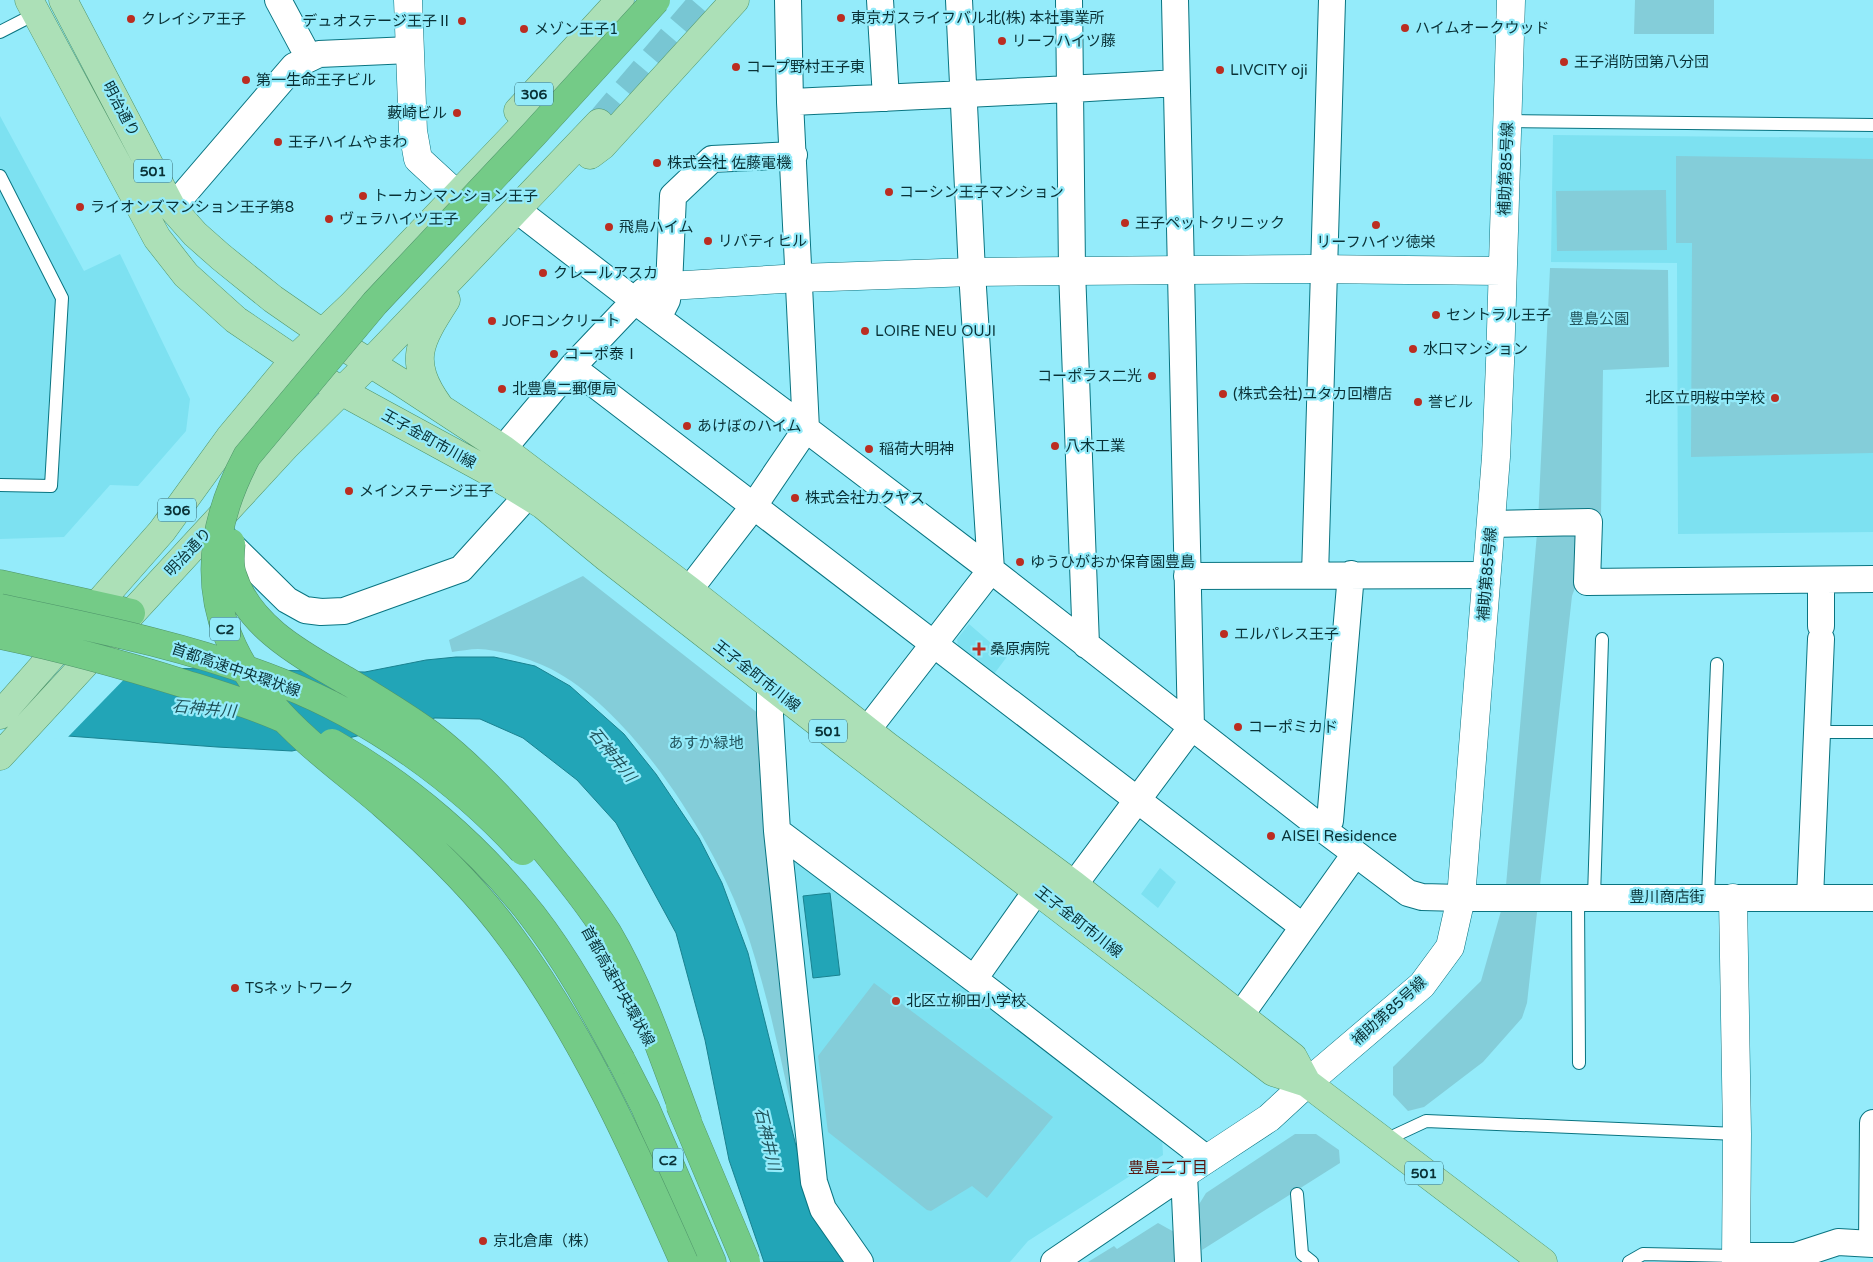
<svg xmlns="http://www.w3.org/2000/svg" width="1873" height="1262" font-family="'Varela Round','Noto Sans JP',sans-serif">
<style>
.built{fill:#7de1f1}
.green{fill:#84cdd9}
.water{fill:#22a5b7;stroke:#1a8290}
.pier{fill:#94ebfa}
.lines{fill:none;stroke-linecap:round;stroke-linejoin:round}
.primary-tunnel{stroke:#78c6d3;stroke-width:28;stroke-dasharray:28 14;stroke-linecap:butt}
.lane-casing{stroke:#097481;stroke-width:14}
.street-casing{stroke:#097481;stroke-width:28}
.secondary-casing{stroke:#097481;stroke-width:29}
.primary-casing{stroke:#4f956b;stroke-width:29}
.highway-casing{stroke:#4f956b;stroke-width:29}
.lane{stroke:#fff;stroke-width:12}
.street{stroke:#fff;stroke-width:26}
.secondary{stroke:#fff;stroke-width:28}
.primary{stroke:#ace0b7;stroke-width:28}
.highway{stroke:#74cb87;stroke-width:28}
.highway-bridge-casing{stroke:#4f956b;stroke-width:29;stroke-linecap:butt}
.highway-bridge{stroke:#74cb87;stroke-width:28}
.poi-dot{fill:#bb2d21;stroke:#94ebfa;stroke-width:2}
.labels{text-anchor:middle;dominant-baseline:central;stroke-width:4.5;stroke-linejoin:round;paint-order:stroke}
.shield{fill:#94ebfa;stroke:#336971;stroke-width:1}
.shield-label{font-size:14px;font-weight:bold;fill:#093136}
.poi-label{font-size:15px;fill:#093136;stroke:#94ebfa;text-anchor:start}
.street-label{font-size:15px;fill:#093136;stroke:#94ebfa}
.park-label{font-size:15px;fill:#23555d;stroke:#94ebfa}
.water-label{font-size:16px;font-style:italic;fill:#20535b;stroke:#94ebfa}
.neighbourhood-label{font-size:16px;fill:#5a1710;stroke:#94ebfa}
</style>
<rect width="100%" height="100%" fill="#94ebfa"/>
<path class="built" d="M 0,116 L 84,271 L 120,254 L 190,399 L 186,431 L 138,486 L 110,485 L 64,537 L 0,539 Z
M 1553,135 L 1873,138 L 1873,532 L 1678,534 L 1677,263 L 1551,262 Z
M 969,624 L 999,650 L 1003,648 L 1009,654 L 994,674 L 958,646 L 957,639 Z
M 803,856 L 1162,1137 L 1163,1155 L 1028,1241 L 1010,1262 L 872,1262 L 835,1217 L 826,1186 L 787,865 Z
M 1160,868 L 1176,882 L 1158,908 L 1141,894 Z"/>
<path class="green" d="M 1635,0 L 1714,0 L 1714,34 L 1634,34 Z
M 1676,156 L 1873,159 L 1873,453 L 1691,457 L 1692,243 L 1676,243 Z
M 1666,190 L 1667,250 L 1557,251 L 1556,191 Z
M 1550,268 L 1668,270 L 1669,367 L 1603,370 L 1601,516 L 1572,596 L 1527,1003 L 1522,1018 L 1483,1062 L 1424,1107 L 1408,1111 L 1393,1095 L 1393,1067 L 1481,981 L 1505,897 L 1538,522 Z
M 583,576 L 759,714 L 807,1176 C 787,1093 773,1008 745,927 C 715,842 633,711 551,669 C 530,659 502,650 478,649 C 470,649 460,651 452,652 L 449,640 Z
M 874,983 L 1053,1117 L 987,1198 L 972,1186 L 931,1211 L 927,1210 L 828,1132 L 818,1056 Z
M 1295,1134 L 1316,1134 L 1339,1150 L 1340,1163 L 1202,1250 L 1198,1206 L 1206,1193 Z
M 1158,1223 L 1176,1233 L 1176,1262 L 1088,1262 L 1114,1246 L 1117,1249 Z"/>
<path class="water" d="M 456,657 L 494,657 L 535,666 L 570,686 L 624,734 L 656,774 L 699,838 L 722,883 L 748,953 L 800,1162 L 846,1262 L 764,1262 L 729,1160 L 705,1040 L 676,933 L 616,823 L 577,780 L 523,738 L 480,719 L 435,718 L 292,751 L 217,747 L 0,731 L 0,665 L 365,672 L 426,660 Z
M 830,893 L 840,975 L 813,978 L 803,896 Z"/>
<path class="pier" d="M 0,662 L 130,665 L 137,666 L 66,739 L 0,734 Z"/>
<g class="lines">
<path class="primary-tunnel" d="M 599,123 L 704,0"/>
<defs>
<path id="lane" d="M 0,32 L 37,13
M 1508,121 L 1873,125
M 0,176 L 62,298 L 51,486 L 0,485
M 1816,732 L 1873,732
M 1578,897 L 1579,1063
M 1594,897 L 1602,639
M 1708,898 L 1717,664
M 1383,1141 L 1426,1121 L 1737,1134
M 1297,1194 L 1302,1254 L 1312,1262
M 1629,1262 L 1643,1254 L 1735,1256"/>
<path id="street" d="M 278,0 L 309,58
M 880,0 L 886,98
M 1069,0 L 1072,270 L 1086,645
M 790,102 C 919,96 1048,91 1176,83
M 172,208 L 294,66 L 319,54 L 410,50
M 517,210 L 635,301 L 806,429 L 991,570 L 1324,830 L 1408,893 L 1422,897 L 1461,898 L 1873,898
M 658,318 L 667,300 L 669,286 L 673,196 L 712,159 L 794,155
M 572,367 L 1302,926
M 503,449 L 572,367 L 644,291 L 649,290
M 1491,524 L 1589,522 L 1587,582 L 1873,579
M 219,533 L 287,600 L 305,610 L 321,612 L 344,611 L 461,569 L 528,495
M 1315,575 L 1332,0
M 1187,576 L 1487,575
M 1821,580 L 1821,626
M 689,590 L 753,507 L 806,429 L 790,102 L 788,0
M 770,686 L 770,715 L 777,831 L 814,1182 L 823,1209 L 860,1262
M 854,747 L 991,570 L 972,272 L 959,0
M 1324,830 L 1330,821 L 1351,574
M 777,831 L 974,979 L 1037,890
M 1074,885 L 1191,728 L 1175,0
M 1810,898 L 1821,639
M 974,979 L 1207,1159
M 1240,1016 L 1355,854
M 1184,1174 L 1188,1262
M 1872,1244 L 1873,1123
M 1735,1256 L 1795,1256 L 1838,1242 L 1873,1244
M 1054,1262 L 1184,1174"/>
<path id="secondary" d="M 408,0 L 413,131 L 418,159 L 456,194
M 669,286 L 800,278 L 972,272 L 1311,269 L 1502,271
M 1733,898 L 1737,1134 L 1736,1262
M 1184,1174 L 1269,1118 L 1307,1083 L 1422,985 L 1450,947 L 1461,898 L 1496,457 L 1500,363 L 1511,0"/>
<path id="primary" d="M 29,0 L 157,238 L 186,275 L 236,320 L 341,391 L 486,470 L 543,505 L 606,557 L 852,749 L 1273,1072 L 1307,1083 L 1543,1262
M 63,0 L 172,208 L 195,234 L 221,257 L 273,299 L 322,333 L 402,383 L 503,449 L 689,590 L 887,746 L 1074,885 L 1293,1057 L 1307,1083
M 518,111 L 620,0
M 590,155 L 602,146 L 735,0
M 439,406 C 407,361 419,342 446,300
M 0,715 L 162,531 L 230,437 L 295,359 L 352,305 L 545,103
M 0,756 L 286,446 L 369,364 L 599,123"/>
<path id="highway" d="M 0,584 L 131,613
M 621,1060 L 645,1107 L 712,1262"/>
</defs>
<use href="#lane" class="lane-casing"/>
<use href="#street" class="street-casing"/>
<use href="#secondary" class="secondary-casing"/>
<use href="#primary" class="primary-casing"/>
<use href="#highway" class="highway-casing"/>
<use href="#lane" class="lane"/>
<use href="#street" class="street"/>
<use href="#secondary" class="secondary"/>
<use href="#primary" class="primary"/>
<use href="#highway" class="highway"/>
<defs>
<path id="highway-bridge" d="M 656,0 L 533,135 L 375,303 L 247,456 C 200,544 203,627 271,704 C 303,742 346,772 384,805 C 430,845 476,889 512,939 C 584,1037 635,1151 684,1262
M 231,543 C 230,553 229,565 232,574 C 248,627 302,655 347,681 C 375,698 404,715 431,735 C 477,771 518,816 554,861 C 573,884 591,907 607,932 C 642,991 664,1059 688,1123
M 0,608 C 95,628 192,647 282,683 C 372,718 458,780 523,851
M 0,635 C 63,648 124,665 185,684 C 217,694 251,704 282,718
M 332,743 C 408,786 478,846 532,915 C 567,960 594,1010 621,1060
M 680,1105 L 746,1262"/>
</defs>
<use href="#highway-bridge" class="highway-bridge-casing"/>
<use href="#highway-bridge" class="highway-bridge"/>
</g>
<g class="poi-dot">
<circle cx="841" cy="18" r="5"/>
<circle cx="131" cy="19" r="5"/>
<circle cx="462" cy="21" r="5"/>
<circle cx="1405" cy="28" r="5"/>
<circle cx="524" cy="29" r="5"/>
<circle cx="1002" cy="41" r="5"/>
<circle cx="1564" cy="62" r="5"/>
<circle cx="736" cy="67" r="5"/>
<circle cx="1220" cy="70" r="5"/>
<circle cx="246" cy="80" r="5"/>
<circle cx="457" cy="113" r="5"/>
<circle cx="278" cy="142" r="5"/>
<circle cx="657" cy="163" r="5"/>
<circle cx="889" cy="192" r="5"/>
<circle cx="363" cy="196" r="5"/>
<circle cx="80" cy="207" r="5"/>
<circle cx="329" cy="219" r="5"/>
<circle cx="1125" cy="223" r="5"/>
<circle cx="1376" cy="225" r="5"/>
<circle cx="609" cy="227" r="5"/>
<circle cx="708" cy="241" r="5"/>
<circle cx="543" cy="273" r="5"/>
<circle cx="1436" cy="315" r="5"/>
<circle cx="492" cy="321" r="5"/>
<circle cx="865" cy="331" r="5"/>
<circle cx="1413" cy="349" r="5"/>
<circle cx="554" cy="354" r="5"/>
<circle cx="1152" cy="376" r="5"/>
<circle cx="502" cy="389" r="5"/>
<circle cx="1223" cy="394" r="5"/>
<circle cx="1775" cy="398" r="5"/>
<circle cx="1418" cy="402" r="5"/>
<circle cx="687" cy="426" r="5"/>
<circle cx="1055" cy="446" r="5"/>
<circle cx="869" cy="449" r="5"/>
<circle cx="349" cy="491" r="5"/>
<circle cx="795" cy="498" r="5"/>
<circle cx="1020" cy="562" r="5"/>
<circle cx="1224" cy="634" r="5"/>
<path d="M976.5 641.5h5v5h5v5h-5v5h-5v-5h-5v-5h5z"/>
<circle cx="1238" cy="727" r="5"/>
<circle cx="1271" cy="836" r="5"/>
<circle cx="235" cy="988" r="5"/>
<circle cx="896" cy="1001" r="5"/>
<circle cx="483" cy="1241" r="5"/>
</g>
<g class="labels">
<g class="shield">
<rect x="515" y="82.5" width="38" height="23" rx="4"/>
<rect x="134" y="159.5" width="38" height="23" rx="4"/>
<rect x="158" y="498.5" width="38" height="23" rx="4"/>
<rect x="210" y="617.5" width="30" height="23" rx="4"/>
<rect x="809" y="719.5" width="38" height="23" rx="4"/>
<rect x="653" y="1148.5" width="30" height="23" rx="4"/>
<rect x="1405" y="1161.5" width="38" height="23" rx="4"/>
</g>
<g class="shield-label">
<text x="534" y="94">306</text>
<text x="153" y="171">501</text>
<text x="177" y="510">306</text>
<text x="225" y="629">C2</text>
<text x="828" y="731">501</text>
<text x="668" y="1160">C2</text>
<text x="1424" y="1173">501</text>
</g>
<g class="poi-label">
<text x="851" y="18">東京ガスライフバル北(株) 本社事業所</text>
<text x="141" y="19">クレイシア王子</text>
<text x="452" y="21" text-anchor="end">デュオステージ王子Ⅱ</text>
<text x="1415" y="28">ハイムオークウッド</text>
<text x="534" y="29">メゾン王子1</text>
<text x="1012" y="41">リーフハイツ藤</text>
<text x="1574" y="62">王子消防団第八分団</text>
<text x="746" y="67">コープ野村王子東</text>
<text x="1230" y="70">LIVCITY oji</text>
<text x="256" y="80">第一生命王子ビル</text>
<text x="447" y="113" text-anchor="end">藪崎ビル</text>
<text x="288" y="142">王子ハイムやまわ</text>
<text x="667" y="163">株式会社 佐藤電機</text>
<text x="899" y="192">コーシン王子マンション</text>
<text x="373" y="196">トーカンマンション王子</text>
<text x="90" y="207">ライオンズマンション王子第8</text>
<text x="339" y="219">ヴェラハイツ王子</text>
<text x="1135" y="223">王子ペットクリニック</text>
<text x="619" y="227">飛鳥ハイム</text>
<text x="718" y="241">リバティヒル</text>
<text x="1376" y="242" text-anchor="middle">リーフハイツ徳栄</text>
<text x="553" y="273">クレールアスカ</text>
<text x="1446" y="315">セントラル王子</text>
<text x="502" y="321">JOFコンクリート</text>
<text x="875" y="331">LOIRE NEU OUJI</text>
<text x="1423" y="349">水口マンション</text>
<text x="564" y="354">コーポ泰Ⅰ</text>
<text x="1142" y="376" text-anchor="end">コーポラス二光</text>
<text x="512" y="389">北豊島二郵便局</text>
<text x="1233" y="394">(株式会社)ユタカ回槽店</text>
<text x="1765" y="398" text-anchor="end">北区立明桜中学校</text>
<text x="1428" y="402">誉ビル</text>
<text x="697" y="426">あけぼのハイム</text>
<text x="1065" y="446">八木工業</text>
<text x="879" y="449">稲荷大明神</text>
<text x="359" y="491">メインステージ王子</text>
<text x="805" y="498">株式会社カクヤス</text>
<text x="1030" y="562">ゆうひがおか保育園豊島</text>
<text x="1234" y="634">エルパレス王子</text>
<text x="990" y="649">桑原病院</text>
<text x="1248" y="727">コーポミカド</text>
<text x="1281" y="836">AISEI Residence</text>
<text x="245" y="988">TSネットワーク</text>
<text x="906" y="1001">北区立柳田小学校</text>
<text x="493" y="1241">京北倉庫（株）</text>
</g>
<g class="street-label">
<text transform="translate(121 109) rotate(62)">明治通り</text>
<text transform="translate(1506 169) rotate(-88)">補助第85号線</text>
<text transform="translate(429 439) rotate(29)">王子金町市川線</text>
<text transform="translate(188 552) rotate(-47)">明治通り</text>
<text transform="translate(1487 574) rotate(-85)">補助第85号線</text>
<text transform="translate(236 670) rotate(19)">首都高速中央環状線</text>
<text transform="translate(757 676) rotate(38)">王子金町市川線</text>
<text x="1667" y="897">豊川商店街</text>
<text transform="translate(1079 922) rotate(38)">王子金町市川線</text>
<text transform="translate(618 986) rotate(61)">首都高速中央環状線</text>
<text transform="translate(1389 1011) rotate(-42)">補助第85号線</text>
</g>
<g class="park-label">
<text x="1599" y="319">豊島公園</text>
<text x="706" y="743">あすか緑地</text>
</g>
<g class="water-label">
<text transform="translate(204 709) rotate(5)">石神井川</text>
<text transform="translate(612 755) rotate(51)">石神井川</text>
<text transform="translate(767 1139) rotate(77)">石神井川</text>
</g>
<g class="neighbourhood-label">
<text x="1168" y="1168">豊島二丁目</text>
</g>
</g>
</svg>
